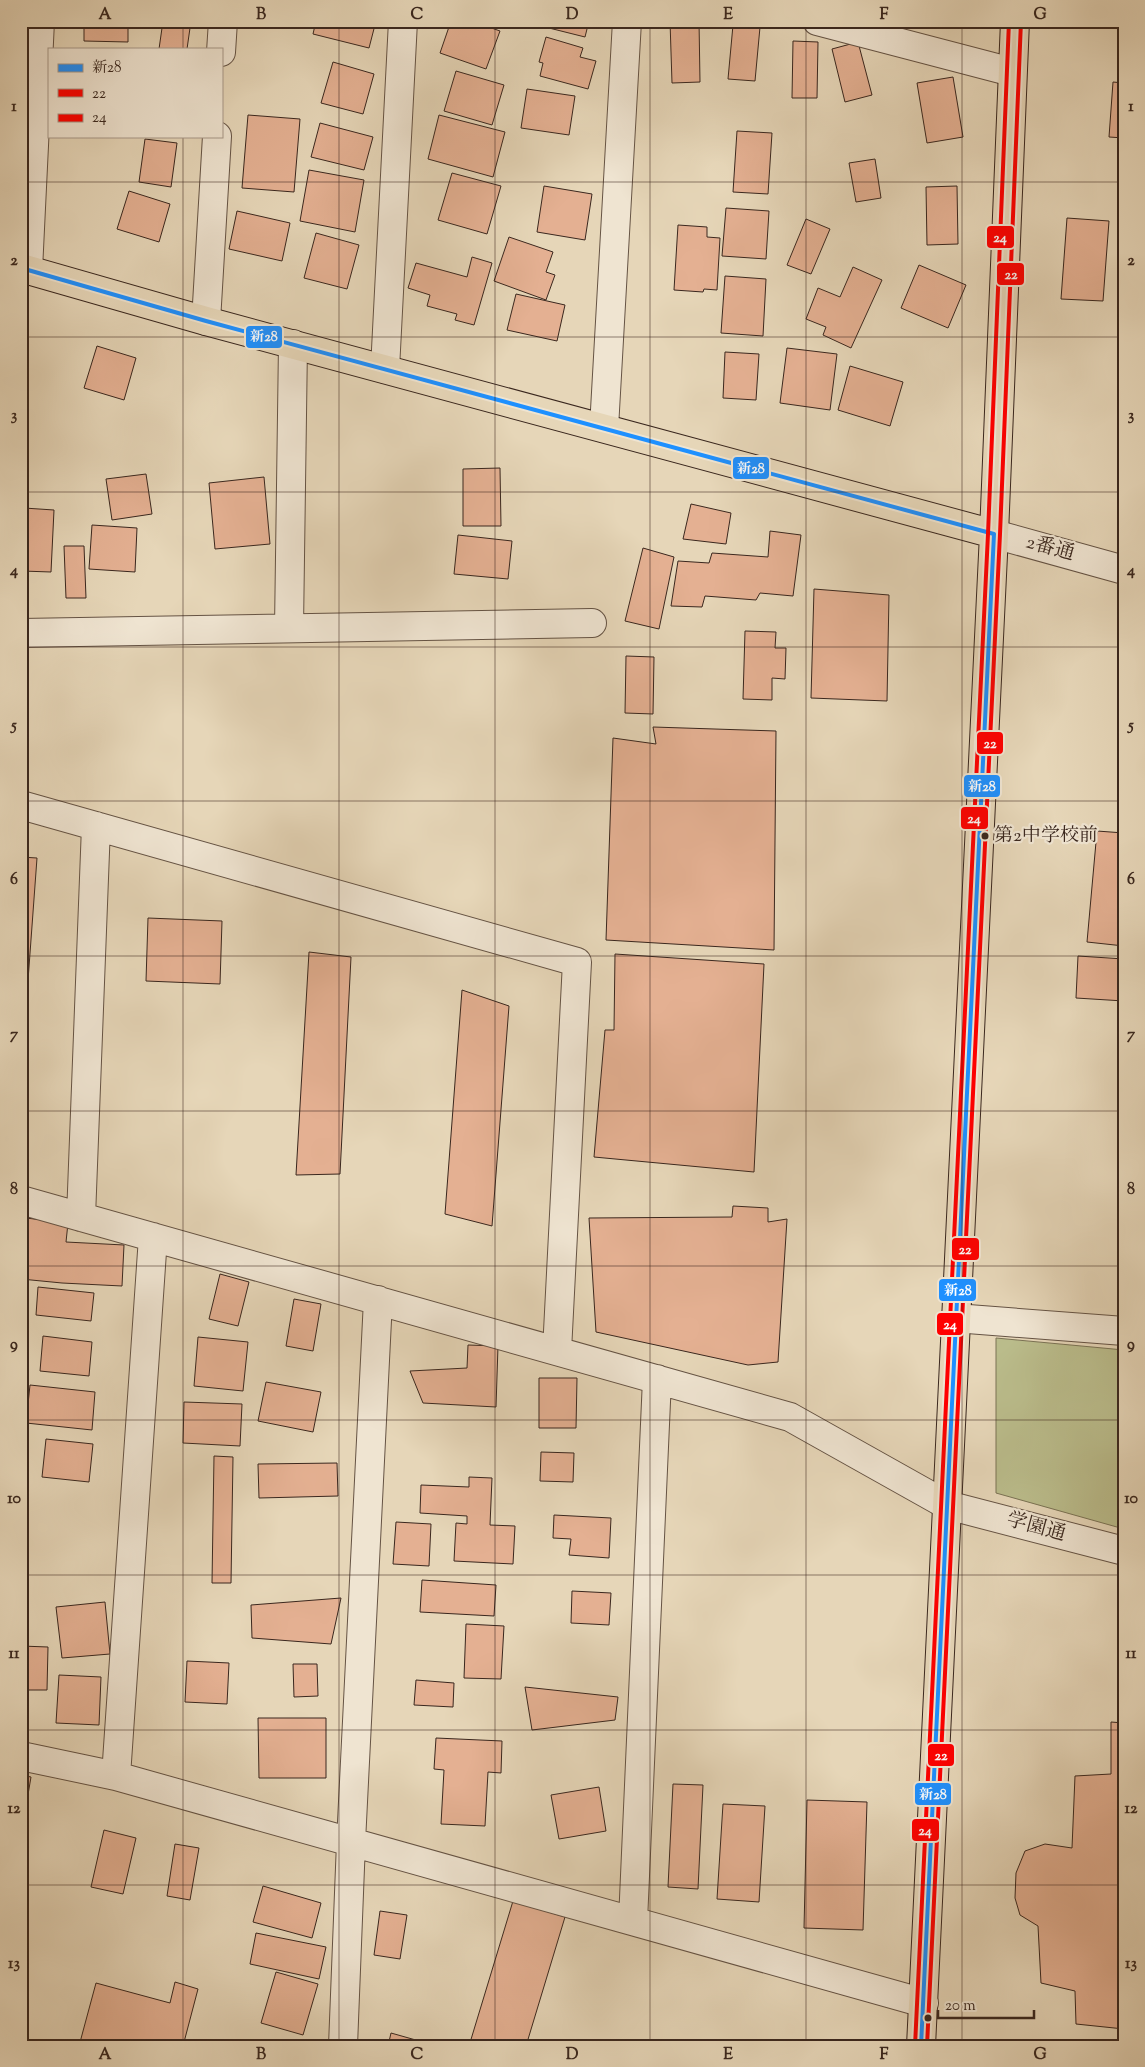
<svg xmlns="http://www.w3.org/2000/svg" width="1145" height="2067" font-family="'Sorts Mill Goudy','Noto Serif JP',serif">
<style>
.green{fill:#babc8b;stroke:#7a7254}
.building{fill:#e4b092;stroke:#3a271e}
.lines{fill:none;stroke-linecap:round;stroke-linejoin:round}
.minor-casing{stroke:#655344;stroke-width:30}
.major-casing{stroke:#3a271e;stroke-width:30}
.minor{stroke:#efe4d1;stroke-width:28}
.major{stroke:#e6d6b8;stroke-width:28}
.bus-1-casing{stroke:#efe4d1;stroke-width:8}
.bus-2-casing{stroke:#efe4d1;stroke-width:8}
.bus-3-casing{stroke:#efe4d1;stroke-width:8}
.bus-1{stroke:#1e90ff;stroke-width:4}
.bus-2{stroke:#f00;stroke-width:4}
.bus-3{stroke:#f00;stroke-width:4}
.grid{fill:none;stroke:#3a271e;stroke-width:1;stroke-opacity:0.55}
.bus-dot{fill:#3a271e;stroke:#efe4d1;stroke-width:2}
.labels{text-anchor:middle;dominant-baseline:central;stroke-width:4.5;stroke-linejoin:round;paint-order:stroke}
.bus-label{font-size:19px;fill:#3a271e;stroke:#efe4d1;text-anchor:start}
.street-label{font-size:20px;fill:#3a271e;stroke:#efe4d1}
.line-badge{stroke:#efe4d1;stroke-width:2}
.badge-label{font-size:14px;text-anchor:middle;font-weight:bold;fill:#fff}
.neatline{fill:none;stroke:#3a271e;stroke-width:2}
.grid-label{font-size:16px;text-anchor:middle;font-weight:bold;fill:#3a271e}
</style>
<rect width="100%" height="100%" fill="#e6d6b8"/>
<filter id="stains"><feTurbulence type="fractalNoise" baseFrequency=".004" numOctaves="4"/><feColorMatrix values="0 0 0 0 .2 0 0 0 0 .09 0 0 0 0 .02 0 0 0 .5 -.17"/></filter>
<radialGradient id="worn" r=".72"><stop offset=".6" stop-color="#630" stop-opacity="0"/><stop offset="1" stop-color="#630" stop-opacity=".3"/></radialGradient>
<path class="green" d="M 996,1338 L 1124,1350 L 1124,1529 L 996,1493 Z"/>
<path class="building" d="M 84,21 L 128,21 L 128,42 L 84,41 Z
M 163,21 L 191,21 L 187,49 L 159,49 Z
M 316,21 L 376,21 L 369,48 L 313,34 Z
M 451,21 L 472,21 L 500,31 L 486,69 L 440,53 Z
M 547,21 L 589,21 L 585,37 L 545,27 Z
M 670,21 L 699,21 L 700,82 L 672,83 Z
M 733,25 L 760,27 L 755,81 L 728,79 Z
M 546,37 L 583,48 L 580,57 L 596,61 L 588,89 L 540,76 L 543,63 L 539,62 Z
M 793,41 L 818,42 L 817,98 L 792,98 Z
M 858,42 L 872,95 L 845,102 L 832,49 Z
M 333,62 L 374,74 L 363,114 L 321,103 Z
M 456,71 L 504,85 L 492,125 L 444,111 Z
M 953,77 L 963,137 L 927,143 L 917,83 Z
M 1113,82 L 1124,83 L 1124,138 L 1109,137 Z
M 527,89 L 575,96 L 569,135 L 521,128 Z
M 248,115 L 300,119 L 294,192 L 242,188 Z
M 439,115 L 505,132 L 493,177 L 428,159 Z
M 320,123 L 373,137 L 364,170 L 311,157 Z
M 737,131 L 772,133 L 768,194 L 733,192 Z
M 145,139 L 177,143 L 171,187 L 139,182 Z
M 875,159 L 881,198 L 856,202 L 849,163 Z
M 309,170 L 364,180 L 355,232 L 300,221 Z
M 452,173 L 501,186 L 487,234 L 438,220 Z
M 544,186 L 592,194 L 585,240 L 537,232 Z
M 957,186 L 958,244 L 927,245 L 926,187 Z
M 129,191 L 170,204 L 159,242 L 117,229 Z
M 726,208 L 769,211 L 766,259 L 722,256 Z
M 237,211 L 290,223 L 282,261 L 229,249 Z
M 1067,218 L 1109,221 L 1103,301 L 1061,299 Z
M 806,219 L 830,229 L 811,274 L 787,265 Z
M 678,225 L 707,227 L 707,237 L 720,238 L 717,290 L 704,289 L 703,292 L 674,290 Z
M 316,233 L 359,245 L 347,289 L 304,278 Z
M 509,237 L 553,252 L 546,272 L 555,275 L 546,300 L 494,281 Z
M 472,257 L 492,263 L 474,325 L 455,320 L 457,314 L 427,306 L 430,295 L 408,288 L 416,263 L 467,277 Z
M 919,265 L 966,285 L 948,328 L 901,308 Z
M 853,267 L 882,280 L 851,348 L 823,335 L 826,327 L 806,319 L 818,288 L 840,297 Z
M 725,276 L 766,279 L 763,336 L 721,333 Z
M 516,294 L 565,305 L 557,341 L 507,330 Z
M 97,346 L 136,358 L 124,400 L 84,388 Z
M 787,348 L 837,354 L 830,410 L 780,403 Z
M 725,352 L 759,354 L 756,400 L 723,398 Z
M 850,366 L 903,382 L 890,426 L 838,410 Z
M 500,468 L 501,526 L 463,526 L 463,469 Z
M 146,474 L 152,514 L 112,520 L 106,479 Z
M 264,477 L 270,544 L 215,549 L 209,483 Z
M 691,504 L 731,513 L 726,544 L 683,539 Z
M 24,508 L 54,510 L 51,572 L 22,571 Z
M 92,525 L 137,528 L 135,572 L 89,569 Z
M 770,531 L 801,535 L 793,596 L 760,593 L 756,600 L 705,596 L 702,607 L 671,606 L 678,561 L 709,563 L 712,553 L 768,557 Z
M 458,535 L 512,541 L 508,579 L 454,574 Z
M 64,546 L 84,546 L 86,598 L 66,598 Z
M 643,548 L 674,557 L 659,629 L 625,621 Z
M 814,589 L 889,595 L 887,701 L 811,698 Z
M 745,631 L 776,632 L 775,648 L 786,648 L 785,679 L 772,678 L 772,700 L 743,699 Z
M 626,656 L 654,657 L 653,714 L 625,713 Z
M 653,727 L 776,731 L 774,950 L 606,940 L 613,738 L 656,744 Z
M 1097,831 L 1124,833 L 1124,946 L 1087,942 Z
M 21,857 L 37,858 L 21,1076 Z
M 148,918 L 222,921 L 220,984 L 146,981 Z
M 309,952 L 351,957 L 340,1174 L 296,1175 Z
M 615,954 L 764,964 L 754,1172 L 594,1157 L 605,1030 L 614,1030 Z
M 1078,956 L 1124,959 L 1124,1001 L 1076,998 Z
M 462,990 L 509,1006 L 492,1226 L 445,1214 Z
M 733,1206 L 768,1208 L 768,1222 L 787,1219 L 778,1362 L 748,1365 L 596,1332 L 589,1218 L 732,1217 Z
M 26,1218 L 68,1223 L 66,1242 L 124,1245 L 122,1286 L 62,1283 L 21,1279 L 21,1258 Z
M 220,1274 L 249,1282 L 238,1326 L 209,1319 Z
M 38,1287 L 94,1293 L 91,1321 L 36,1315 Z
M 294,1299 L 321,1304 L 313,1351 L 286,1346 Z
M 43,1336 L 92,1342 L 89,1376 L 40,1371 Z
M 198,1337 L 248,1342 L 243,1391 L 194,1386 Z
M 468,1345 L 498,1346 L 496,1407 L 423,1403 L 410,1371 L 467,1368 Z
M 539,1378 L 577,1378 L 576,1428 L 539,1428 Z
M 266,1382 L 321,1392 L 313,1432 L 258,1421 Z
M 30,1385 L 95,1392 L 92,1430 L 26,1423 Z
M 184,1402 L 242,1404 L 240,1446 L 183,1443 Z
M 46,1439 L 93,1444 L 89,1482 L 42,1477 Z
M 541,1452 L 574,1453 L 573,1482 L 540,1481 Z
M 214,1456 L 233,1457 L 231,1583 L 212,1583 Z
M 337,1463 L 338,1496 L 259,1498 L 258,1464 Z
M 469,1477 L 492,1478 L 490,1525 L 515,1526 L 513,1564 L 454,1561 L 456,1523 L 467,1524 L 467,1516 L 420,1513 L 421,1485 L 469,1487 Z
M 554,1515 L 611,1518 L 609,1558 L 569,1555 L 571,1539 L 553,1538 Z
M 396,1522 L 431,1524 L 429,1566 L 393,1564 Z
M 422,1580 L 496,1585 L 494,1616 L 420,1612 Z
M 572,1591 L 611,1593 L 609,1625 L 571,1623 Z
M 341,1598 L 331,1644 L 252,1638 L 251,1605 Z
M 105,1602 L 110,1654 L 62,1658 L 56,1607 Z
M 466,1624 L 504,1626 L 501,1679 L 464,1678 Z
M 21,1646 L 48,1647 L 47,1690 L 21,1690 Z
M 187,1661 L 229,1663 L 227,1704 L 185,1702 Z
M 293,1664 L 317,1664 L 318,1696 L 294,1697 Z
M 59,1675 L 101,1677 L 99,1725 L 56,1723 Z
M 416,1680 L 454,1683 L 453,1707 L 414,1705 Z
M 525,1687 L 618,1697 L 615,1720 L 532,1730 Z
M 258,1718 L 326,1718 L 326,1778 L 259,1778 Z
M 1111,1722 L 1124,1723 L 1124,2029 L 1076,2024 L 1075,1991 L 1041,1983 L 1038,1926 L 1020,1915 L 1015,1898 L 1016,1873 L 1025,1851 L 1045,1844 L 1072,1848 L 1075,1776 L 1111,1774 Z
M 436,1738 L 502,1741 L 501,1773 L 488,1772 L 485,1826 L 441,1824 L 444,1770 L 434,1769 Z
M 21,1775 L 31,1777 L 22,1830 L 21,1830 Z
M 673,1784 L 703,1785 L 698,1889 L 668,1887 Z
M 599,1787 L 606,1831 L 559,1839 L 551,1795 Z
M 807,1800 L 867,1802 L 863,1930 L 804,1928 Z
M 723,1804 L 765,1806 L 759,1902 L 717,1899 Z
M 104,1830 L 136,1838 L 123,1894 L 91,1887 Z
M 175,1844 L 199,1848 L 190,1900 L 167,1896 Z
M 263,1886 L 321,1903 L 312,1938 L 253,1922 Z
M 513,1901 L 565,1917 L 526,2046 L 469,2046 Z
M 380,1911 L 407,1915 L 400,1959 L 374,1955 Z
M 256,1933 L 326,1947 L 319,1979 L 250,1964 Z
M 276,1972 L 318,1984 L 303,2035 L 261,2023 Z
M 175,1982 L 198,1989 L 183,2046 L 79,2046 L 96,1983 L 170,2003 Z
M 391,2033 L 437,2046 L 388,2046 Z"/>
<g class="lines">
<defs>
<path id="minor" d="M 817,21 L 1012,72
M 221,52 L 223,21
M 28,270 L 40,21
M 206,321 L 217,136
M 385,369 L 403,21
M 604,428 L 627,21
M 994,534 L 1124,570
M 289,628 L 293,344
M 21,633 L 592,623
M 21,805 L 577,962 L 557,1351
M 21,1200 L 790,1417 L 947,1505 L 1124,1551
M 81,1217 L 96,826
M 955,1318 L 1124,1331
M 21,1756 L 116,1776 L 924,2003
M 116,1776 L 153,1237
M 633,1921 L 657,1379
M 343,2046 L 351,1842 L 378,1300"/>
<path id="major" d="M 21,268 L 206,321 L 994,534
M 921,2046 L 994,534 L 1015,21"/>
</defs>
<use href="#minor" class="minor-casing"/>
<use href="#major" class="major-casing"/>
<use href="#minor" class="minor"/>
<use href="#major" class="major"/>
<defs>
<path id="bus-1" d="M 21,268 L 206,321 L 994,534
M 921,2046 L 994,534"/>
<path id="bus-2" d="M 927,2046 L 1000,534 L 1021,21"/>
<path id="bus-3" d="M 915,2046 L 988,534 L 1009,21"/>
</defs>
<use href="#bus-1" class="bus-1-casing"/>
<use href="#bus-2" class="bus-2-casing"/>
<use href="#bus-3" class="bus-3-casing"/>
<use href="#bus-1" class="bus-1"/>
<use href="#bus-2" class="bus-2"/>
<use href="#bus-3" class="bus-3"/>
</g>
<path class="grid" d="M 183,21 L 183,49M 339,21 L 339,2046M 495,21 L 495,2046M 650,21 L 650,2046M 806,21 L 806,2046M 962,21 L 962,2046M 183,136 L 183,2046M 21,182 L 1124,182M 21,337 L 1124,337M 21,492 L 1124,492M 21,647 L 1124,647M 21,801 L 1124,801M 21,956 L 1124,956M 21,1111 L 1124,1111M 21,1266 L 1124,1266M 21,1420 L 1124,1420M 21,1575 L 1124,1575M 21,1730 L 1124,1730M 21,1885 L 1124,1885"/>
<g class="bus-dot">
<circle cx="985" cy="836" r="4.5"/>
<circle cx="928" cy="2018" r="4.5"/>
</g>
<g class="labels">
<g class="bus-label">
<text x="994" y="836">第2中学校前</text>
</g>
<g class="street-label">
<text transform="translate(1050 549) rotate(15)">2番通</text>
<text transform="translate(1036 1528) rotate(15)">学園通</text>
</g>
</g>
<g class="line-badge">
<rect x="986" y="225" width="29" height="24" rx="5" fill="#f00"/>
<rect x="996" y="262" width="29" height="24" rx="5" fill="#f00"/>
<rect x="245" y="325" width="38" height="24" rx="5" fill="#1e90ff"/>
<rect x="732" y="456" width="38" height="24" rx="5" fill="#1e90ff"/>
<rect x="976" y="731" width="28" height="24" rx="5" fill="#f00"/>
<rect x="963" y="774" width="38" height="24" rx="5" fill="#1e90ff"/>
<rect x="960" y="806" width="29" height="24" rx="5" fill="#f00"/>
<rect x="951" y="1237" width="29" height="24" rx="5" fill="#f00"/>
<rect x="938" y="1278" width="39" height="24" rx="5" fill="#1e90ff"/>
<rect x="936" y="1312" width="28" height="24" rx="5" fill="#f00"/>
<rect x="927" y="1743" width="28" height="24" rx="5" fill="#f00"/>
<rect x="914" y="1782" width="38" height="24" rx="5" fill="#1e90ff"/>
<rect x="911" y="1818" width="29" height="24" rx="5" fill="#f00"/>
</g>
<g class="badge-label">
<text x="1000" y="242">24</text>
<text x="1011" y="279">22</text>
<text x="264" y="341">新28</text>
<text x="751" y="473">新28</text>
<text x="990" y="748">22</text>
<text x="982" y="791">新28</text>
<text x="974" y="823">24</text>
<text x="965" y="1254">22</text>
<text x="958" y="1295">新28</text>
<text x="950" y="1329">24</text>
<text x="941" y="1760">22</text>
<text x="933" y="1799">新28</text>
<text x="925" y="1835">24</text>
</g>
<rect width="1145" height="2067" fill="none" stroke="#e6d6b8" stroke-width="55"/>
<rect x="48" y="48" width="175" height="90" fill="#efe4d1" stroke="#a79889"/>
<rect x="58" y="64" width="25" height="8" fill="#1e90ff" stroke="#a79889"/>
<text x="92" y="72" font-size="15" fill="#3a271e">新28</text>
<rect x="58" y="89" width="25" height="8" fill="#ff0000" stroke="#a79889"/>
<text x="92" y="98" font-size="15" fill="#3a271e">22</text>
<rect x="58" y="114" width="25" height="8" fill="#ff0000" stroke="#a79889"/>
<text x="92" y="122" font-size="15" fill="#3a271e">24</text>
<path d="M938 2010v8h96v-8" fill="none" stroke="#3a271e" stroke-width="2.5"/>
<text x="945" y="2010" font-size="15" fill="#3a271e" stroke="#efe4d1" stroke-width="4" paint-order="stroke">20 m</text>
<rect x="28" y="28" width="1090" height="2012" class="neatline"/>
<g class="grid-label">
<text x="105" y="19">A</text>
<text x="261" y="19">B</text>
<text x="417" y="19">C</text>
<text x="572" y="19">D</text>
<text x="728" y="19">E</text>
<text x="884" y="19">F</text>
<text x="1040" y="19">G</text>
<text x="14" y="111">1</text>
<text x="1131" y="111">1</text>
<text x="14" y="265">2</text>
<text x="1131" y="265">2</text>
<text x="14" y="420">3</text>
<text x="1131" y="420">3</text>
<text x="14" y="575">4</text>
<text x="1131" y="575">4</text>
<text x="14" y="730">5</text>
<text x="1131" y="730">5</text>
<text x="14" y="884">6</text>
<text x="1131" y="884">6</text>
<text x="14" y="1039">7</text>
<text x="1131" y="1039">7</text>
<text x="14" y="1194">8</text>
<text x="1131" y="1194">8</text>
<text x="14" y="1349">9</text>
<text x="1131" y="1349">9</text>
<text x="14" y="1503">10</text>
<text x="1131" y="1503">10</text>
<text x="14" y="1658">11</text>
<text x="1131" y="1658">11</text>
<text x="14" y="1813">12</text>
<text x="1131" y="1813">12</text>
<text x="14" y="1968">13</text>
<text x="1131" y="1968">13</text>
<text x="105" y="2059">A</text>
<text x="261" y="2059">B</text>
<text x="417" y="2059">C</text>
<text x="572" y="2059">D</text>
<text x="728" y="2059">E</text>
<text x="884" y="2059">F</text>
<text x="1040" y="2059">G</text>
</g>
<rect width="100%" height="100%" filter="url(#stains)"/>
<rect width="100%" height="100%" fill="url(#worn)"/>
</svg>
